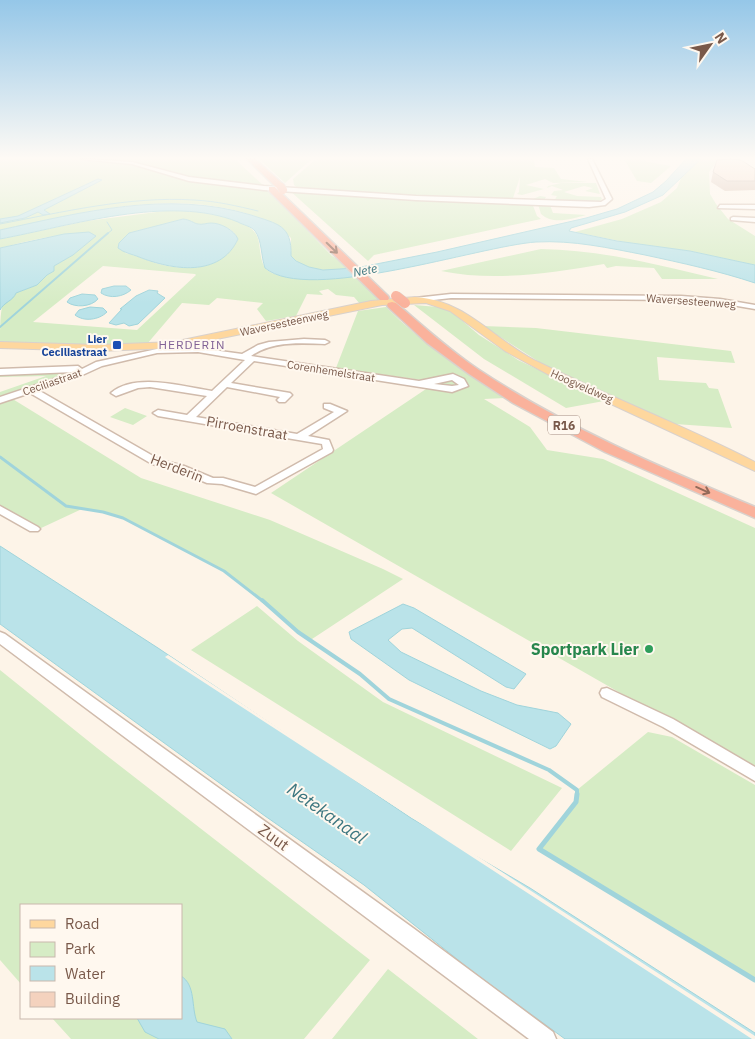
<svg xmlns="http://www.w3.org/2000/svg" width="755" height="1039" font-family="'IBM Plex Sans',sans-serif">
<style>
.green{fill:#d6ecc5;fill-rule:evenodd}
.water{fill:#bae3e9;stroke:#a0d4db}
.pier{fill:#fdf4e8}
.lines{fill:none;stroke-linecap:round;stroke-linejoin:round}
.stream-far4{stroke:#a0d4db;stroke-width:1}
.stream-far3{stroke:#a0d4db;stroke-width:2}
.stream-far2{stroke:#a0d4db;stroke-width:3}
.stream-far1{stroke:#a0d4db;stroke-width:4}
.stream{stroke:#a0d4db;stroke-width:5}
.minor-casing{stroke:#d0bbac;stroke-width:3}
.major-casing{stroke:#d9d1cc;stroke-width:2}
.highway-casing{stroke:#d9d1cc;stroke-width:3}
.minor{fill:#fff;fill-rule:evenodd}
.major{fill:#fed79e;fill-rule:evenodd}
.highway{fill:#fab29c;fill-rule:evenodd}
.highway-bridge-far1-casing{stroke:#d9d1cc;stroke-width:9;stroke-linecap:butt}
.highway-bridge-casing{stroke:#d9d1cc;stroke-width:11;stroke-linecap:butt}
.highway-bridge-far1{stroke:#fab29c;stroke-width:8}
.highway-bridge{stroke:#fab29c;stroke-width:10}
.wall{fill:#d2b5a3}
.building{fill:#f4d2be;stroke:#ab9385}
.oneway{stroke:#936b5a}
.transit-dot{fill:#1a4fb4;stroke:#fff8ef;stroke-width:2}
.leisure-dot{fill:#2e9e5b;stroke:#fff8ef;stroke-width:2}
.labels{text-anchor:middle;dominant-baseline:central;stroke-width:4;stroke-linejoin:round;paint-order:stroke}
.far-street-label{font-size:11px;fill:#79594a;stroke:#fff8ef}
.far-transit-label{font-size:11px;font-weight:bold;fill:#164399;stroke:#fff8ef;text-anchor:end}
.far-water-label{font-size:12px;font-style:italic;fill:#3c767f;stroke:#fff8ef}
.far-neighbourhood-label{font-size:12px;letter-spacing:1px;fill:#826296;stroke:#fff8ef}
.shield{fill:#fff8ef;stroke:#a1897c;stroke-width:1}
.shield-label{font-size:12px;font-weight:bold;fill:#79594a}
.street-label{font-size:14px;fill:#79594a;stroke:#fff8ef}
.near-leisure-label{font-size:16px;font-weight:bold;fill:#27864d;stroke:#fff8ef;text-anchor:end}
.near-street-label{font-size:16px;fill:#79594a;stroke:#fff8ef}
.near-water-label{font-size:18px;font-style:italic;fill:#3c767f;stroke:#fff8ef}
</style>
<rect width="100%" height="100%" fill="#fdf4e8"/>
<path class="green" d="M 0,159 L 235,159 L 267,189 L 332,256 L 341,261 L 348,269 C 329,271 305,272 291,256 L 291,238 C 286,234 282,229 277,225 C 269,220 257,217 248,214 C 168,189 80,213 0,230 Z
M 259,159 L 312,159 L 285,183 Z
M 316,159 L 534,159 L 535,167 L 554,168 L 561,179 L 588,182 L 553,183 L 545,179 L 526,185 L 544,189 L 522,195 L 517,194 L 519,192 L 520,177 L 513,198 L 531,200 L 540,196 L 546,197 L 543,202 L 378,195 L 299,189 L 294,185 L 293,179 Z
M 624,159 L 646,159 L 644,161 L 671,166 L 651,183 L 637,181 Z
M 701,159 L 719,159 L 709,172 L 710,194 L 716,204 L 728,219 L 755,236 L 755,265 L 690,251 L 629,243 L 575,232 L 622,219 L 661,202 L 677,188 L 682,176 Z
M 561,183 L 596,183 L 600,194 L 585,191 L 593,188 L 584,186 L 564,192 L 577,196 L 601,197 L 602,199 C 596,207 565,202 554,201 L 557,196 L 551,195 L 554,191 L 563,190 L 552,186 L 547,188 L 548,186 Z
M 289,190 L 532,203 L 537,216 L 541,219 L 374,255 L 368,261 Z
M 538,204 L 550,205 L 553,213 L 586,215 C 571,219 553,225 541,214 Z
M 172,210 C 192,211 248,215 257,236 C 261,245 259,261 266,269 C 280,283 337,278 356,276 L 381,300 L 360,304 L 354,297 L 336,295 L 328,289 L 319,291 L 323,295 L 307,294 L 296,316 L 266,321 L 257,309 L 263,303 L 217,298 L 209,305 L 182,303 L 147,344 L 117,345 L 0,342 C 0,332 0,311 3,304 C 8,300 13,299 16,293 L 37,285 L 47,275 L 54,271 L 54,266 L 73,255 L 96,236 C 85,226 17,244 0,248 L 0,239 L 87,221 ZM 183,219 C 189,220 193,223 198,224 C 214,229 229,220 238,239 C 223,271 185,272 155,263 C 145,260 136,255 125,253 L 129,233 ZM 103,266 L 195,274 L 196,275 L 137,330 L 33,322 Z
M 541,249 C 602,250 659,265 718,279 L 662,279 L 654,268 L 616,266 L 607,268 L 604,264 C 551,273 495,282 441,271 Z
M 414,305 L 438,307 L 452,312 L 479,335 L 518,360 L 604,401 L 566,408 L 484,359 Z
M 386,307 C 422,343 462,371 505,398 L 484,399 L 530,427 L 547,450 L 603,459 L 755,528 L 755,770 L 271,493 L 426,389 L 482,398 L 426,389 L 422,380 L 336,368 L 358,311 Z
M 483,326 L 536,328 L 731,351 L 735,363 L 657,357 L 659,380 L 706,383 L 709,388 L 718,389 L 732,428 L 675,424 L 544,365 Z
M 66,372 L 69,375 L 0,397 L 0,392 L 46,376 L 0,377 L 0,373 Z
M 11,398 L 141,478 L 270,520 L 383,569 L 403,579 L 309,641 L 224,571 L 123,518 L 84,508 L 39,529 L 0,506 L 0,402 Z
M 125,408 L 147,416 L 133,425 L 110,417 Z
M 257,606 L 298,641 L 383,702 L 562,788 L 511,851 L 191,650 Z
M 0,670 L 97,748 L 370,960 L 304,1039 L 71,1039 L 52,1018 L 181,1018 L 181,905 L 21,905 L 21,984 L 0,960 Z
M 648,732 L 672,737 L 755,785 L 755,980 L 539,849 L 576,802 L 577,790 Z
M 388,969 L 478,1039 L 332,1039 Z"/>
<path class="water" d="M 686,159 L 701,159 L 663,195 L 625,212 L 571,228 L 569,231 L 617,241 L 690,251 L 755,265 L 755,283 C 719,271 682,263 645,255 C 609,248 573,240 536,242 C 479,246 308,304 265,268 C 261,257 262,240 255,231 C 251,226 243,225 238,222 C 170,194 70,226 0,239 L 0,230 C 82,212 169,190 251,215 C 278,224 292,225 291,256 L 296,261 L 309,267 L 323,270 L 356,268 L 437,252 L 586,218 L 617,209 L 653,192 L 666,181 Z
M 98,179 L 102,180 L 44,210 L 50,214 L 43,215 L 38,212 L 25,218 L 0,223 L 0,219 L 18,216 Z
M 183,219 C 191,220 193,223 198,224 C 202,225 207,223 211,223 C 221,223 234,230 238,239 C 220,278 172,270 139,257 C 132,254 124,253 118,248 L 119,243 L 129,233 Z
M 89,232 L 96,236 L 73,255 L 54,266 L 54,271 L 47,275 L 37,285 L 16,293 C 13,301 4,302 0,310 L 0,248 L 64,234 Z
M 114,286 L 126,286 L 131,290 C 123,297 110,299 101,293 L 102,289 Z
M 149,290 L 158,291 L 157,293 L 165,298 L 138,324 L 129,326 L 124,323 L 116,325 L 109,323 L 122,309 L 120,309 L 136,296 Z
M 82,294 L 95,295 L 98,299 C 91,307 75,308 67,302 L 70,298 Z
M 90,307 L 103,308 L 107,312 C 99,320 84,322 75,315 L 79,310 Z
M 0,546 L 158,648 L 411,818 L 530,888 L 755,1033 L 755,1039 L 565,1039 L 472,971 L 364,885 L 265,816 L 0,624 Z
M 403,604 L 414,608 L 526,674 L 514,689 L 506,687 L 412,628 L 402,629 L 388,640 L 401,652 L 481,691 L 517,705 L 558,713 L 571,724 L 556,746 L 550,749 L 409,680 L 351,639 L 349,632 Z
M 181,976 C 196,985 191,1007 197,1022 L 225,1029 L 232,1039 L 159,1039 L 145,1032 L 137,1018 L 181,1018 Z"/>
<path class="pier" d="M 168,655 L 412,816 L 454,841 L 755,1036 L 755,1039 L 752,1039 L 165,657 Z"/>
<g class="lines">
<path class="stream-far4" d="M 0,224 C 63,212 129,196 194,200 C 216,201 237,206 258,211
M 107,234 L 112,230 L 107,222"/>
<path class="stream-far3" d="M 0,327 L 108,233"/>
<path class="stream-far2" d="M 0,457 L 66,506 L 103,512 L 123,518 L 224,571 L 264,602"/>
<path class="stream-far1" d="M 262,600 L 298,632 L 360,674 L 389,699 L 549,770 L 577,790 L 577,795"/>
<path class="stream" d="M 577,794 L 576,802 L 539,849 L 755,980"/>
<defs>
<path id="minor" d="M 81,159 L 132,162 L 189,177 L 264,186 L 416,196 L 601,202 L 606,199 L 588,159 L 592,159 L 612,199 L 605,205 L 589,207 L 416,200 L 264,190 L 189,181 L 132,164 Z
M 720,205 L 755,205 L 755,209 L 718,208 Z
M 733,217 L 755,218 L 755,222 L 731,220 L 731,218 Z
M 451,294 L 681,296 L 720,299 L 755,305 L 755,309 L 720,303 L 681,300 L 451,298 L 415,302 L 411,300 L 415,298 Z
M 304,339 L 325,340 L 329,342 L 325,344 C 300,343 272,341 251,356 L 419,381 L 453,374 L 464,379 L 468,386 L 452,392 L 254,361 L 231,383 L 290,393 L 292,395 L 285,402 L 279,402 L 277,400 L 280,397 L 227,387 L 196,417 L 297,434 L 334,412 L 324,408 L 324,404 L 330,404 L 347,411 L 308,436 L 329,440 L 333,450 L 332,452 L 256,494 L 222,484 L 207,483 L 176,470 L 152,464 L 30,393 L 0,403 L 0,397 L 75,372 L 0,375 L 0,369 L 78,366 L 82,369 L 96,362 L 157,349 L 198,348 L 242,354 L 258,345 L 269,342 ZM 198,352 L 245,360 L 212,391 C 183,387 136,372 111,393 L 116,396 L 138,388 L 150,387 L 207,396 L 187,415 L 158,410 L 153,413 L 158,416 L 322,444 L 323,449 L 255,487 L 223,478 L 213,478 L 184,466 L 160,460 L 38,390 L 78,377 L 102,366 L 157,353 ZM 452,380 L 459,385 L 452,386 L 434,384 Z
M 0,506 L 38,527 L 40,529 L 38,531 L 30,531 L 0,514 Z
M 0,632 L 5,634 L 413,928 L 553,1032 L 556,1039 L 529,1039 L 0,644 Z
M 607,688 L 673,719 L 755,767 L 755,781 L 663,727 L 602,697 L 600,693 L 602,689 Z"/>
<path id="major" d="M 415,297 C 465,300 492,338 534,360 C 607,396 683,425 755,462 L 755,471 L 553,377 L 505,351 L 450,311 L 426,303 L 382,305 L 173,348 L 99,351 L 0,348 L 0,342 L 99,345 L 173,342 L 371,301 Z"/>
<path id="highway" d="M 247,159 L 255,159 L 284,185 L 284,189 L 278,189 Z
M 269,187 L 275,187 L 388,296 L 389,298 L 388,300 L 380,300 L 269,191 Z
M 392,302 L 396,303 C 423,326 449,350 479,370 C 565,427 660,467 755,507 L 755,518 L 605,452 L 513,403 L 469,374 L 427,343 L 388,307 L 387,305 L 388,303 Z"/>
</defs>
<use href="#minor" class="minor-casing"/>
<use href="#major" class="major-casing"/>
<use href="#highway" class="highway-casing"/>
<use href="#minor" class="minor"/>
<use href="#major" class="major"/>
<use href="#highway" class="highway"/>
<defs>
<path id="highway-bridge-far1" d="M 281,187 L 283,190"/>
<path id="highway-bridge" d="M 396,296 L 405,303"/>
</defs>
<use href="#highway-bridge-far1" class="highway-bridge-far1-casing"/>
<use href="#highway-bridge" class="highway-bridge-casing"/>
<use href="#highway-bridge-far1" class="highway-bridge-far1"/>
<use href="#highway-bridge" class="highway-bridge"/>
</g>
<path class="wall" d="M 755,169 L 755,190 L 725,191 L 711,182 L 713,172 Z"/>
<path class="building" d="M 732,159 L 741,160 L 755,169 L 755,181 L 727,181 L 713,172 L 717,160 Z"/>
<defs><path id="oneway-shaft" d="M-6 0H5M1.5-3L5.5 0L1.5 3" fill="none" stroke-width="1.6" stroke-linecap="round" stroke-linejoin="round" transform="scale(1.25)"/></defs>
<g class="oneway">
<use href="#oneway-shaft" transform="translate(332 248) rotate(44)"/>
<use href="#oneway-shaft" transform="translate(703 490) rotate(24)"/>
</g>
<linearGradient id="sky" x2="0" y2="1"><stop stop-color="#95c7e8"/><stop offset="0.52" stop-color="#fefaf5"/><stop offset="1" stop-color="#fefaf5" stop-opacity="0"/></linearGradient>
<rect width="755" height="304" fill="url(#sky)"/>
<rect class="transit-dot" x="112" y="340" width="10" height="10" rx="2.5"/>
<circle class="leisure-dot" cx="649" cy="649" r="5"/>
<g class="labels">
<g class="far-street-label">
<text transform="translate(691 301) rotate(4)">Waversesteenweg</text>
<text transform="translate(284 323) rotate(-12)">Waversesteenweg</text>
<text transform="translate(331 371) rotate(9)">Corenhemelstraat</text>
<text transform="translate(52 382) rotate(-19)">Ceciliastraat</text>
<text transform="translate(582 386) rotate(24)">Hoogveldweg</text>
</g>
<g class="far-transit-label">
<text x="107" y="339">Lier<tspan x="107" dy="13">Ceciliastraat</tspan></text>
</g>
<g class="far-water-label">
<text transform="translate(365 270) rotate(-11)">Nete</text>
</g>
<g class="far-neighbourhood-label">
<text x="192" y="344">HERDERIN</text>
</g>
<rect class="shield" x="548" y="415.5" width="32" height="19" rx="4"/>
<g class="shield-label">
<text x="564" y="425">R16</text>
</g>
<g class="street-label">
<text transform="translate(247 428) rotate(10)">Pirroenstraat</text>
<text transform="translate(177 468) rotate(21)">Herderin</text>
</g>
<g class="near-leisure-label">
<text x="639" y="649">Sportpark Lier</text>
</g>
<g class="near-street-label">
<text transform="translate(274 837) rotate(36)">Zuut</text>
</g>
<g class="near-water-label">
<text transform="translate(327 813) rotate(35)">Netekanaal</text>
</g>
</g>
<rect x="20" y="904" width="162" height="115" fill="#fff8ef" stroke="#c9b8ad"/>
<rect x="30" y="920" width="25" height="8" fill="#fed79e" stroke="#c9b8ad"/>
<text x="65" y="929" font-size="15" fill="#79594a">Road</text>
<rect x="30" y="942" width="25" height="15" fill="#d6ecc5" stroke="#c9b8ad"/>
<text x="65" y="954" font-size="15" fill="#79594a">Park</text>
<rect x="30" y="966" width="25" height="15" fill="#bae3e9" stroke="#c9b8ad"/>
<text x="65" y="979" font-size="15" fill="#79594a">Water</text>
<rect x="30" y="992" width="25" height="15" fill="#f4d2be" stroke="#c9b8ad"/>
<text x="65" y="1004" font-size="15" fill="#79594a">Building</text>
<g transform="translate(710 45) rotate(57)" stroke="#fff8ef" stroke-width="4" paint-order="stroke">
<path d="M0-4L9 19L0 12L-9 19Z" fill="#79594a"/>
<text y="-8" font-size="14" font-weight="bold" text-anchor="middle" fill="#79594a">N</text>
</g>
</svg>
